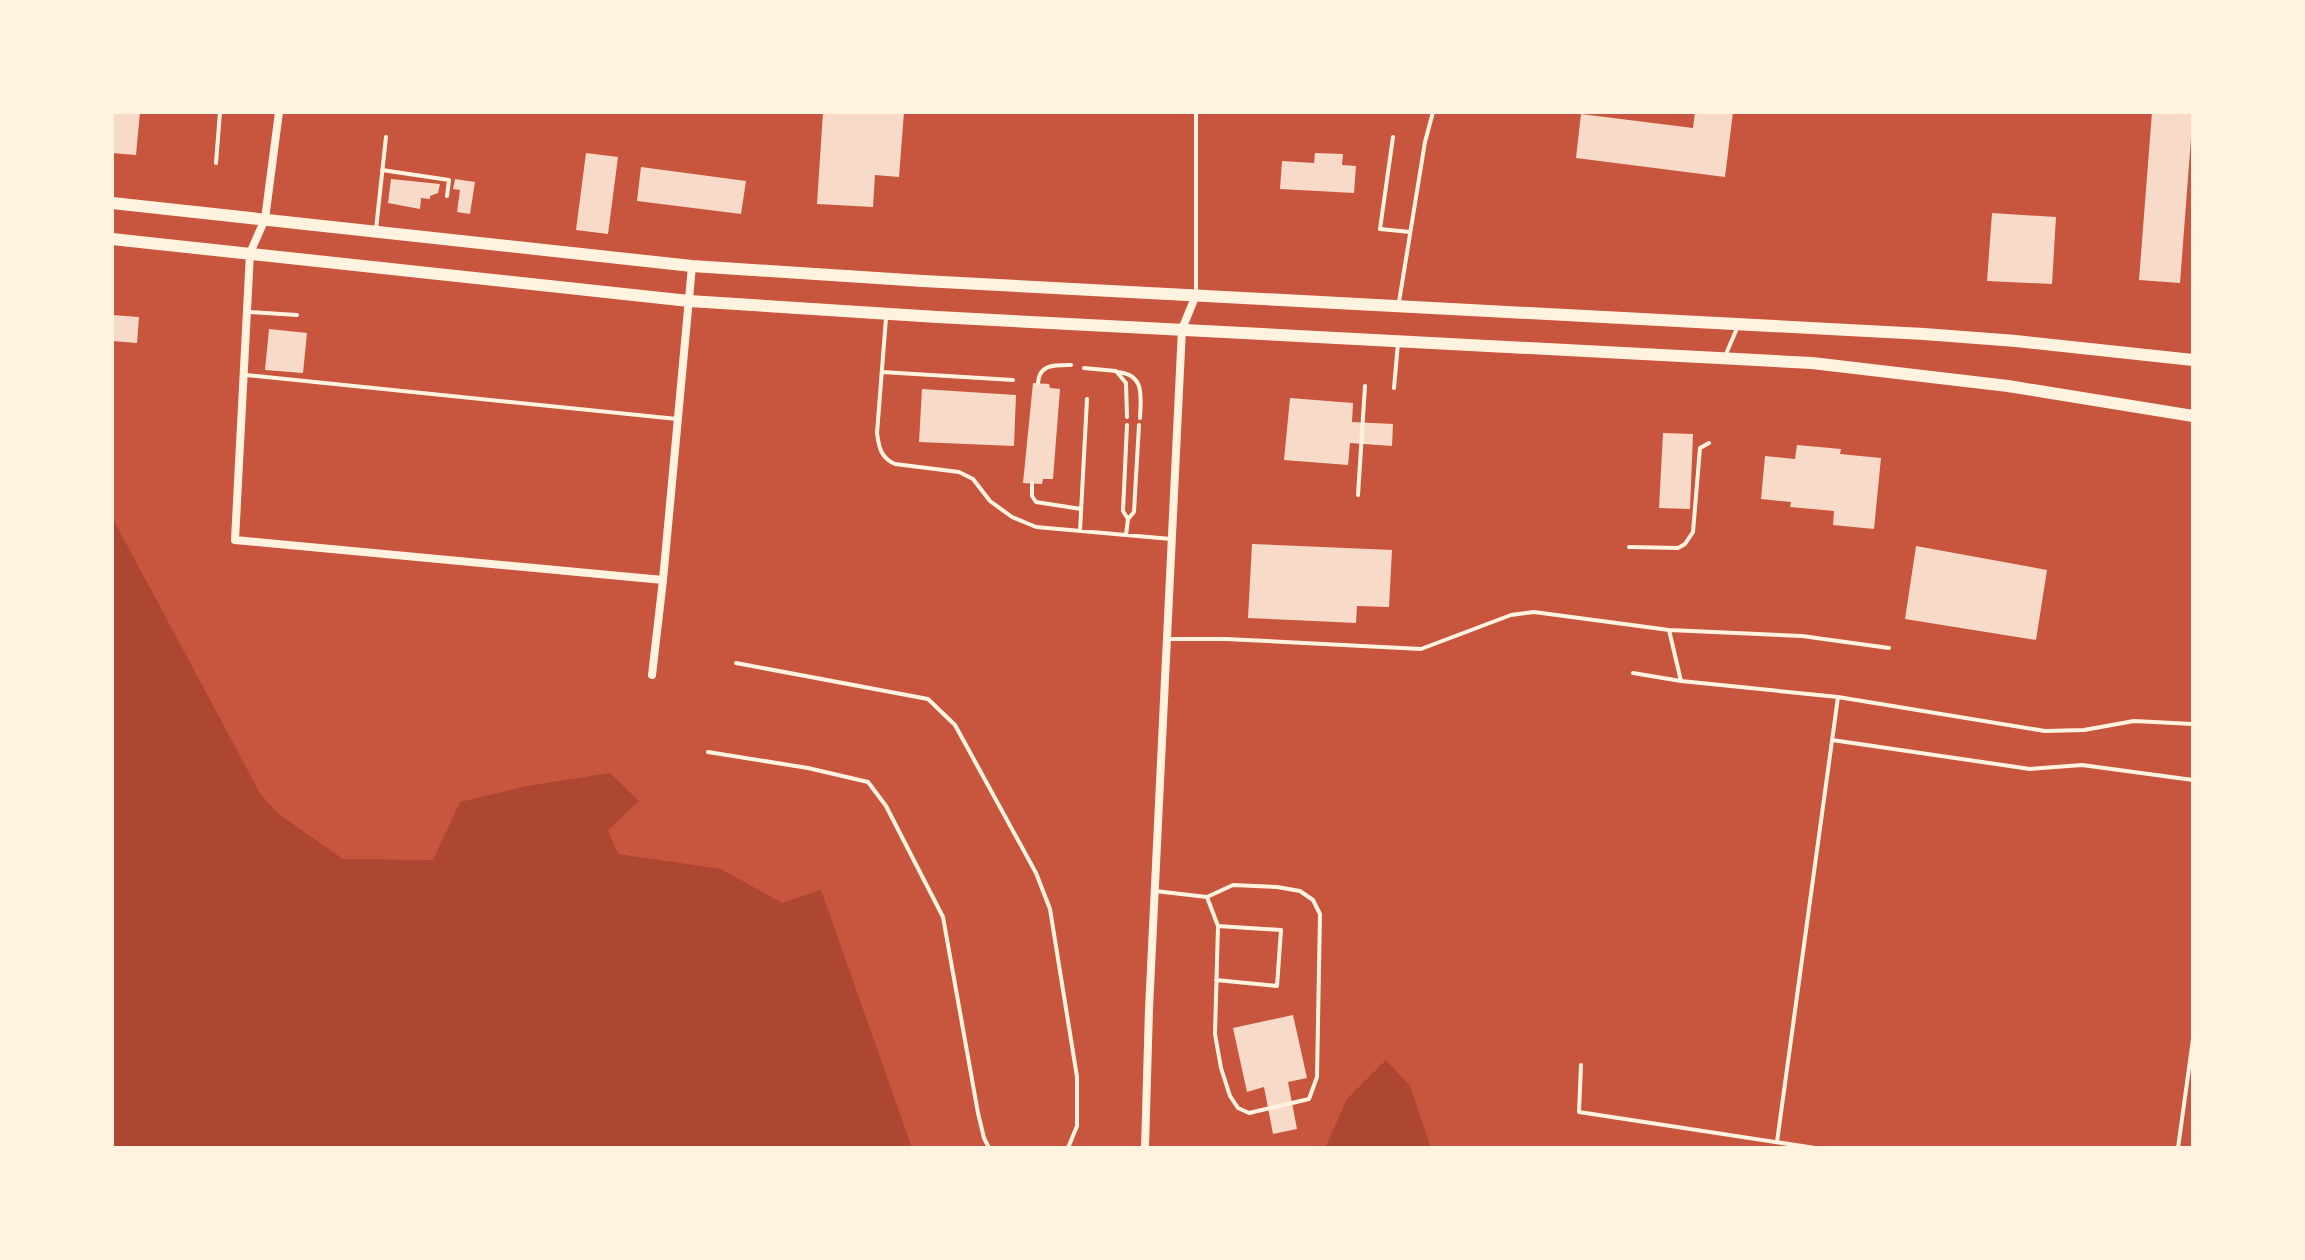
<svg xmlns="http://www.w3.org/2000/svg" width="2305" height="1260" font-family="'Public Sans',sans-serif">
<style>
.green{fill:#ae4732}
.building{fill:#f7dbc8}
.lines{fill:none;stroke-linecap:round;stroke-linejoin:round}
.service{stroke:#fff3e0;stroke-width:4}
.minor{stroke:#fff3e0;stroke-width:8}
.primary{stroke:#fff3e0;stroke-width:12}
</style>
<rect width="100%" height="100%" fill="#c8553d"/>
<path class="green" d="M 112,517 L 261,795 L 280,815 L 343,859 L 433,860 L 460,802 L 527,786 L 610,773 L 639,801 L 608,830 L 618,854 L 721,869 L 782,903 L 821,890 L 912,1148 L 112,1148 Z
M 1386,1060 L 1410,1086 L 1431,1148 L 1325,1148 L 1347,1099 Z"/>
<path class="building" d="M 112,112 L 140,112 L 136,155 L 112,153 Z
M 823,112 L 904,112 L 899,177 L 875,175 L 873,207 L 817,204 Z
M 1695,112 L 1733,112 L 1725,177 L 1576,158 L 1581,114 L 1693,128 Z
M 2152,112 L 2193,112 L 2180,283 L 2139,280 Z
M 586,153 L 618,157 L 608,234 L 576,230 Z
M 1315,153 L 1343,154 L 1342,165 L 1356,166 L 1354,193 L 1280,189 L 1282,161 L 1314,163 Z
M 641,167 L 746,181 L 741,214 L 637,201 Z
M 391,179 L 440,184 L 438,193 L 430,196 L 430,199 L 421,198 L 420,209 L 388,203 Z
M 455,179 L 475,182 L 470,214 L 457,212 L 460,190 L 453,189 Z
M 1992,213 L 2056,217 L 2052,284 L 1987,281 Z
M 112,315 L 139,317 L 137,343 L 112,341 Z
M 269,329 L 307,333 L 303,373 L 265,370 Z
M 1033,383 L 1049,384 L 1050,388 L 1060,389 L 1053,479 L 1043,479 L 1042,484 L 1023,483 Z
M 922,389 L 1016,395 L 1014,446 L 919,442 Z
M 1290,398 L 1353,403 L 1352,422 L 1393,424 L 1392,446 L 1350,443 L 1348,465 L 1284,460 Z
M 1663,433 L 1693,434 L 1690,509 L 1659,508 Z
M 1797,445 L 1841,449 L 1840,454 L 1881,458 L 1874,529 L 1833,525 L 1834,511 L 1790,507 L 1791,502 L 1761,499 L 1765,456 L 1795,459 Z
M 1252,544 L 1392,550 L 1389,607 L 1357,606 L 1356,623 L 1248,618 Z
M 1916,546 L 2047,570 L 2036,640 L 1905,619 Z
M 1293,1015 L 1307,1078 L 1288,1082 L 1297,1129 L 1273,1134 L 1264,1087 L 1247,1092 L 1233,1028 Z"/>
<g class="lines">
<path class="service" d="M 1393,137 L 1380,229 L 1410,232
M 216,163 L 220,112
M 382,170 L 449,180 L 447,196
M 376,229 L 386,137
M 1196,291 L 1196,112
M 1399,302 L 1425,142 L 1433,112
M 249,312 L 297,315
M 886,318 L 877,433 C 879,448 881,458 895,464 L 959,472 L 973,479 L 990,501 L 1012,517 L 1036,527 L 1171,539
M 1726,354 L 1738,326
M 1084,368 L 1116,371 L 1126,383 L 1127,417
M 882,372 L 1013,380
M 1117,372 C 1145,374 1141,396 1140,418
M 246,375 L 677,419
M 1038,383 C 1039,364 1055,365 1071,365
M 1394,388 L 1398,343
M 1127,425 L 1123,511 L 1128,519
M 1032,483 L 1032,496 L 1036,502 L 1081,509
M 1358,495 L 1365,386
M 1080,531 L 1087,399
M 1126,535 L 1128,519 L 1134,512 L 1139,425
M 1629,547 L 1678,548 L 1685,544 L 1693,532 L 1700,448 L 1709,443
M 1669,630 L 1681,681
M 1169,639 L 1226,639 L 1421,649 L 1511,615 L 1534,612 L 1669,630 L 1802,636 L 1889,648
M 736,663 L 928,699 L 955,725 L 1036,873 L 1050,909 L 1077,1077 L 1077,1126 L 1068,1148
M 1633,673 L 1681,681 L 1838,697 L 2045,731 L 2084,730 L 2134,721 L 2193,724
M 1832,740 L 2030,769 L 2082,765 L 2193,780
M 708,752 L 808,768 L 868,782 L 886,806 L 943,917 L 978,1113 L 984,1138 L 989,1148
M 1155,891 L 1207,897 L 1218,926 L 1215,1034 L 1221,1068 L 1230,1096 L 1238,1108 L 1249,1113 L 1309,1099 L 1317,1077 L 1320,914 L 1313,900 L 1300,891 L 1277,887 L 1233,885 L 1207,897
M 1216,980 L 1277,986 L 1281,930 L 1218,926
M 1581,1065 L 1579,1112 L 1815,1148
M 1777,1142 L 1838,697
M 2178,1148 L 2193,1039"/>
<path class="minor" d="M 279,112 L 265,219 L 250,253 L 235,540 L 663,580
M 652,675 L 663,580 L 692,266
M 1145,1148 L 1149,1009 L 1182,329 L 1196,295"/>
<path class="primary" d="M 112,203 L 692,266 L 923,281 L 1924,334 L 2016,341 L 2193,360
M 112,239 L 689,301 L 937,317 L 1812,363 L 2008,386 L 2193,416"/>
</g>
<rect width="2305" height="1260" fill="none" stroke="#fff3e0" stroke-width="228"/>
</svg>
